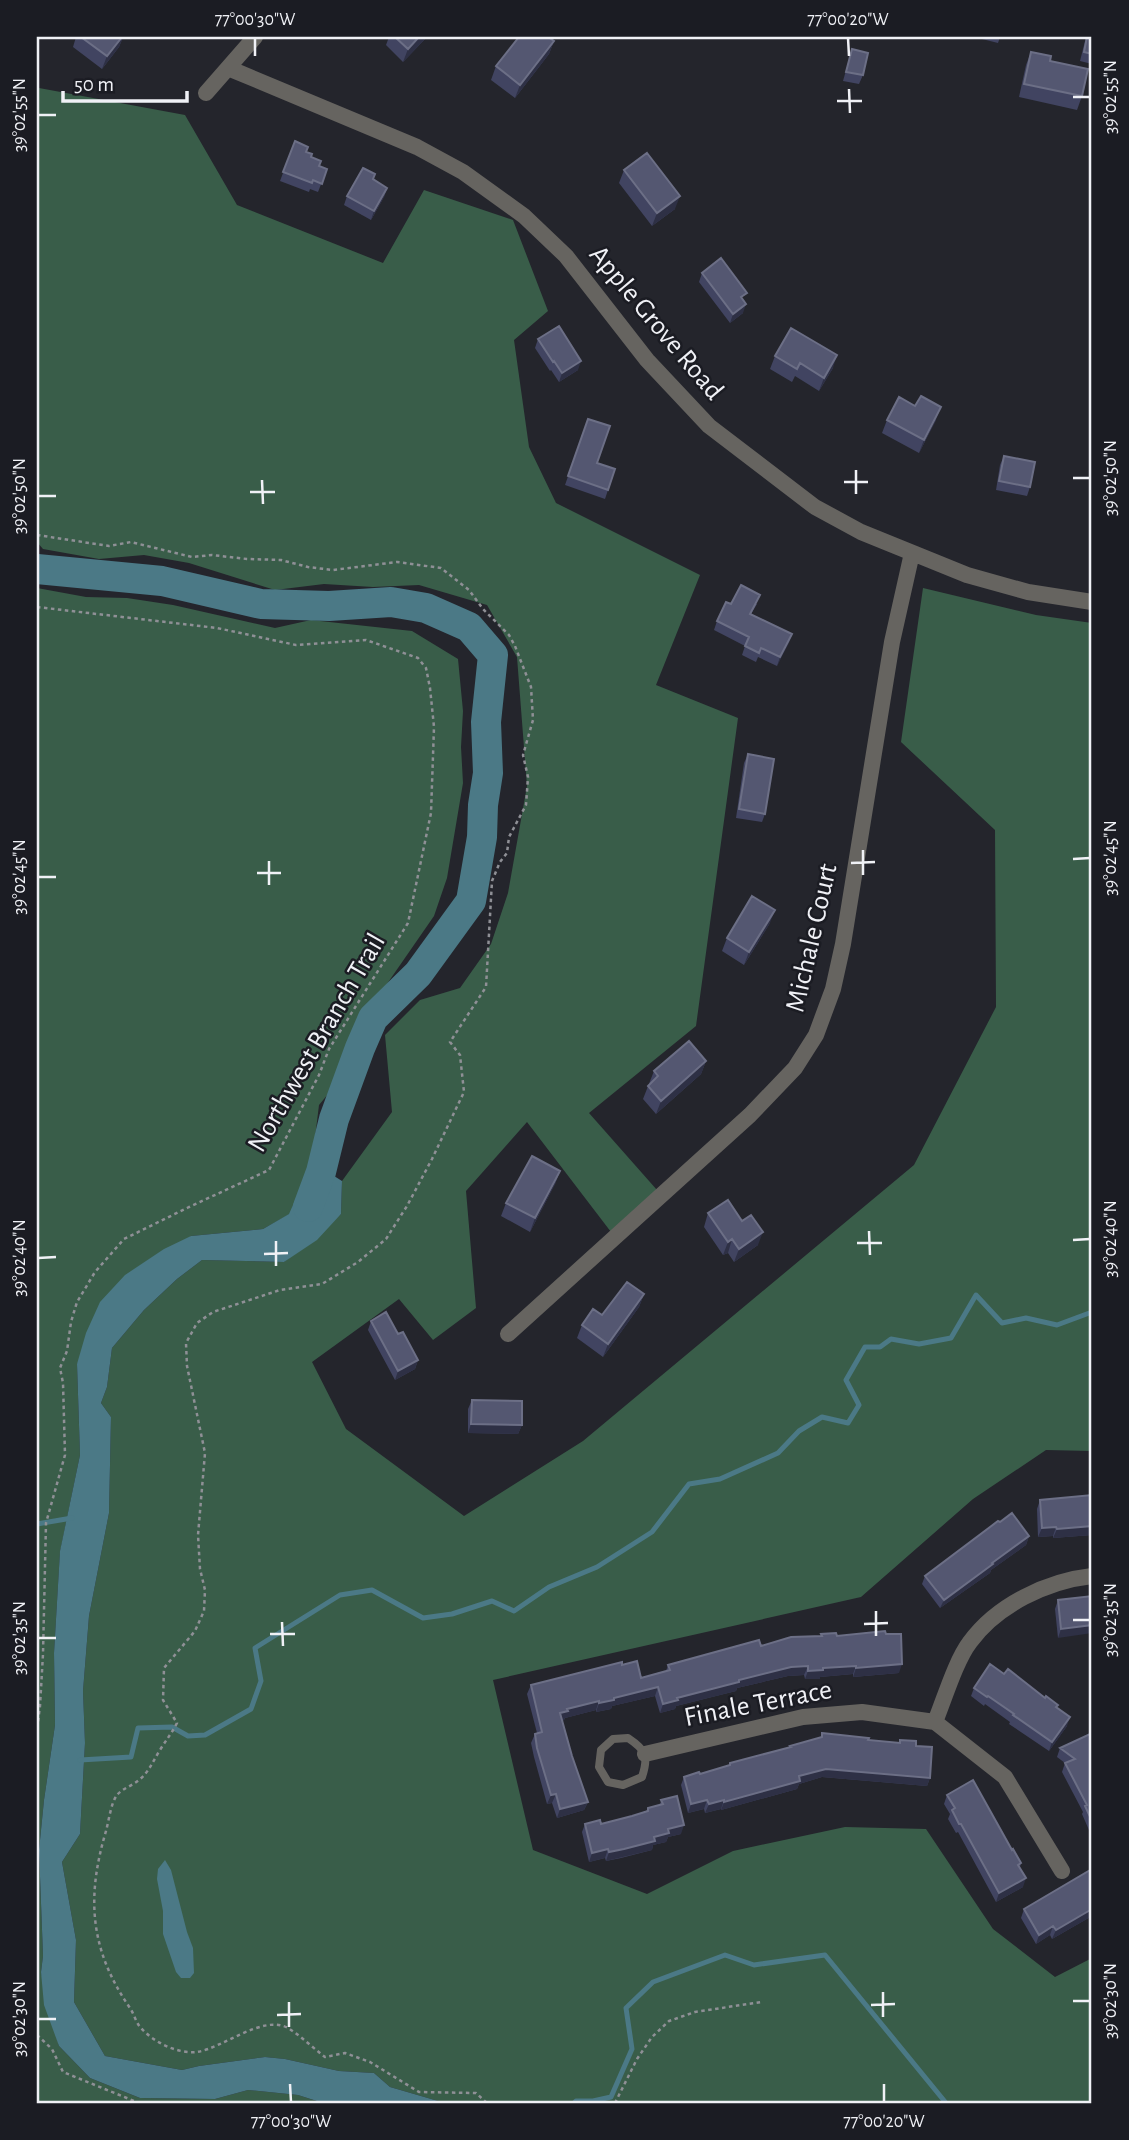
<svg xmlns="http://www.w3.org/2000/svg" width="1129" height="2140" font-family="'Alegreya Sans',sans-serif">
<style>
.forest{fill:#395d49}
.water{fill:#4b7986}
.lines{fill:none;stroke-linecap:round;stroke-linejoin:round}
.stream{stroke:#4b7986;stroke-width:5}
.river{stroke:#4b7986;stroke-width:30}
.path{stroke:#8f9096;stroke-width:2.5;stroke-dasharray:3.5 3.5;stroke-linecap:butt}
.lane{stroke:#666460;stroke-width:8}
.street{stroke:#666460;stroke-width:16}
.wall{fill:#414461}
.shaded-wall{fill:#2e3045}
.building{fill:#545771;stroke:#6c6f86;stroke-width:2}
.ticks{fill:none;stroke:#f0f1f6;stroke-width:2.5}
.labels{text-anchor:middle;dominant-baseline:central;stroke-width:5;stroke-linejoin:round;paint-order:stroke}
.street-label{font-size:28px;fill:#f0f1f6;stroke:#1b1c23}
.neatline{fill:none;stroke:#f0f1f6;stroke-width:2.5}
.ticks-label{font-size:18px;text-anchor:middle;fill:#f0f1f6}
</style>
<rect width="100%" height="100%" fill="#24252c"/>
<path class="forest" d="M 37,72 L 39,88 L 185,115 L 237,205 L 383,263 L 424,190 L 513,220 L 548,311 L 514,340 L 529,447 L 556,503 L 700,575 L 656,685 L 738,718 L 696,1026 L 589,1113 L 657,1190 L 611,1232 L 527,1122 L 466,1191 L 476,1308 L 433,1340 L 399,1299 L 312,1362 L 346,1429 L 464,1516 L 583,1441 L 914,1165 L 996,1007 L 995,830 L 901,742 L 923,588 L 1036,615 L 1092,623 L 1092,1451 L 1046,1450 L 973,1499 L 861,1597 L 493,1680 L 533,1850 L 647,1894 L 733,1851 L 845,1827 L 926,1829 L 993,1929 L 1055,1977 L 1092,1958 L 1092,2103 L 445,2103 L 390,2087 L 374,2073 L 339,2071 L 285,2059 L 265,2057 L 199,2066 L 182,2070 L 105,2056 L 74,2002 L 76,1940 L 62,1862 L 80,1834 L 85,1743 L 83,1691 L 89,1616 L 109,1513 L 111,1417 L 101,1403 L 107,1387 L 112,1348 L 144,1310 L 177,1279 L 202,1260 L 284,1262 L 341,1214 L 342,1181 L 392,1112 L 385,1035 L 420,1000 L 460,988 L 491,944 L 508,893 L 527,786 L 517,657 L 487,605 L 419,585 L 373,587 L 324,584 L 275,590 L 189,563 L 144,555 L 99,559 L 43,549 L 37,542 Z
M 37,588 L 86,597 L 127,598 L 173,605 L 275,628 L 311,620 L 412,631 L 458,659 L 463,711 L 461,747 L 463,783 L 447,878 L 434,916 L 380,994 L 338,1082 L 319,1105 L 312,1162 L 290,1214 L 263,1229 L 191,1236 L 77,1364 L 80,1455 L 60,1552 L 54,1653 L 55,1725 L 44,1800 L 39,1850 L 43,1956 L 41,1972 L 59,2046 L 90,2078 L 140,2098 L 215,2099 L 248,2090 L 298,2095 L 323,2103 L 37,2103 Z"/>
<path class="water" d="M 312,1162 L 342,1181 L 341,1214 L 317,1240 L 284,1262 L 202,1260 L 177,1279 L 144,1310 L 112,1348 L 107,1387 L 101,1403 L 111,1417 L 109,1513 L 89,1616 L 83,1691 L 85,1743 L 80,1834 L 62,1862 L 76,1940 L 74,2002 L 105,2056 L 182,2070 L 199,2066 L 265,2057 L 285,2059 L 339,2071 L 374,2073 L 390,2087 L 445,2103 L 323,2103 L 298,2095 L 248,2090 L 215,2099 L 140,2098 L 90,2078 L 59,2046 L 44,2005 L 41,1972 L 43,1956 L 39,1850 L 44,1800 L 55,1725 L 54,1653 L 60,1551 L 80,1455 L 77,1364 L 86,1333 L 100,1302 L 125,1275 L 164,1249 L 191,1236 L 263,1229 L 289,1214 Z
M 165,1860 L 171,1870 L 187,1932 L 193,1948 L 194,1973 L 190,1978 L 181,1978 L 176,1972 L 163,1934 L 163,1911 L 157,1879 L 158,1869 Z"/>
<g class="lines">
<path class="stream" d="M 37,1524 L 72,1518
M 80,1760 L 131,1757 L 138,1728 L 172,1727 L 188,1736 L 205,1735 L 251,1709 L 261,1681 L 255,1648 L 340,1595 L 372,1590 L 423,1618 L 452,1614 L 492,1601 L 514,1611 L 549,1587 L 597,1567 L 652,1532 L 689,1484 L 720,1479 L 778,1453 L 799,1431 L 822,1417 L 848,1423 L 859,1405 L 846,1380 L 865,1347 L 880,1347 L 891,1339 L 919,1344 L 951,1338 L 976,1295 L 1002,1323 L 1026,1318 L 1057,1325 L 1092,1312
M 574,2103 L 576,2101 L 593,2101 L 611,2097 L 632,2049 L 626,2008 L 653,1982 L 725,1955 L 754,1965 L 825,1955 L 946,2103"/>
<path class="river" d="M 37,569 L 162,581 L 261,604 L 329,606 L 391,602 L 426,608 L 469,627 L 493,655 L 486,722 L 488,773 L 483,805 L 482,837 L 471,901 L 418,974 L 373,1018 L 360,1048 L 334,1119 L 321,1172 L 308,1207"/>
<path class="path" d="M 37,535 L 109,546 L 131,542 L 192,557 L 212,555 L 247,559 L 281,560 L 308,567 L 333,570 L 397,562 L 441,568 L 469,590 L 483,609 L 509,635 L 515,646 L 531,687 L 533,720 L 523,755 L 528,777 L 526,805 L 509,837 L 507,853 L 500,862 L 492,881 L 486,987 L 450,1042 L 460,1055 L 464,1092 L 432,1159 L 407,1206 L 386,1239 L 358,1262 L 322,1284 L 280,1290 L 213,1312 L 197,1323 L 186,1343 L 187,1366 L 205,1453 L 198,1535 L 200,1569 L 205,1590 L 204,1611 L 195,1631 L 164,1668 L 163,1700 L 177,1723 C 172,1733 166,1740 160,1750 C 153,1761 149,1772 139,1780 C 132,1786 123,1788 117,1795 C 111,1803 109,1820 106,1831 C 86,1898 90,1950 130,2008 C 134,2014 136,2022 140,2027 C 153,2042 177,2054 197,2052 C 223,2048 263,2014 288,2028 C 301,2036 313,2048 325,2057 L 345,2053 L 370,2062 L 419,2092 L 476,2093 L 487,2103
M 37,607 L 217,628 L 296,645 L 366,640 L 418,658 L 426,668 L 430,688 L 434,727 L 431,813 L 408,923 L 329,1049 L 319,1075 L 269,1170 L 189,1207 L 124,1239 L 95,1272 L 77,1302 L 71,1322 L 67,1351 L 60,1368 L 63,1383 L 65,1455 L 46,1523 L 43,1654 L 40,1706 L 37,1730
M 37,2035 L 52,2049 L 63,2072 L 139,2103
M 615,2103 L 637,2059 L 652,2037 L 669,2021 L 695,2012 L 761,2002"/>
<path class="lane" d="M 628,1738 C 646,1750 649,1756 642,1777 L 623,1785 L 608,1782 L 599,1767 L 601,1750 L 613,1739 Z"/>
<path class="street" d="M 228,68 L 417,147 L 463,172 L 524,216 L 566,256 L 647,360 L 709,426 L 815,507 L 861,532 L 967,575 L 1028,592 L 1092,602
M 206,93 L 255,37
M 508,1334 L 750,1115 L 795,1068 L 816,1035 L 833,989 L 843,944 L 892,642 L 912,553
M 935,1722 C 944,1700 956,1660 970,1642 C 997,1605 1047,1581 1092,1576
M 645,1754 L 803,1717 L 862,1712 L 935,1722 L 1005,1777 L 1062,1871"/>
</g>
<path class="wall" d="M 76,37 L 123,37 L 119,47 L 102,69 L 73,47 Z
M 389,37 L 427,37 L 403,62 L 386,45 Z
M 974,37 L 1000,37 L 998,43 Z
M 1086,37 L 1092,37 L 1092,64 L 1080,61 Z
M 554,41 L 549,54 L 515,98 L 491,80 L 496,66 Z
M 852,49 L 863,75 L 859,84 L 843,81 Z
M 1031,52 L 1050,61 L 1082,96 L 1077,110 L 1019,97 L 1026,65 Z
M 295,141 L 306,152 L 319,166 L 327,169 L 318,192 L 310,189 L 309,192 L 280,181 Z
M 624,170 L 675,209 L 652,226 L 619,183 Z
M 375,174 L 373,180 L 387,188 L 384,197 L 371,220 L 344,205 L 347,196 Z
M 702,273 L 743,313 L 730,323 L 699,282 Z
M 538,339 L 578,370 L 559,382 L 551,370 L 550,371 L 535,348 Z
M 775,356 L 833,368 L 819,391 L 795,376 L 792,382 L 770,369 Z
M 588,419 L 597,463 L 615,469 L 605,499 L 565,485 Z
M 887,420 L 936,420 L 919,453 L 882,433 Z
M 1004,456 L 1030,487 L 1027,496 L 996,490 L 1000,465 Z
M 731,604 L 757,604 L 751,614 L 792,634 L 777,666 L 758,657 L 756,662 L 742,655 L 745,646 L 714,630 L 717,621 Z
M 748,754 L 765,814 L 762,822 L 736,818 L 744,763 Z
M 770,923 L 744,965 L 722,951 L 727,938 Z
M 706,1061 L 701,1074 L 656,1114 L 643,1099 L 654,1071 Z
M 560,1171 L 555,1184 L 530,1232 L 501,1216 L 506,1203 Z
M 708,1213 L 758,1245 L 734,1262 L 728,1253 L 723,1255 L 704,1227 Z
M 644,1294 L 639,1307 L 603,1357 L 577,1338 L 582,1325 Z
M 371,1321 L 398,1334 L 418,1360 L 415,1369 L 395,1380 L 368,1330 Z
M 472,1400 L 522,1425 L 518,1434 L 468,1433 L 468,1409 Z
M 1092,1495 L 1092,1535 L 1053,1538 L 1053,1536 L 1038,1537 L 1037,1509 L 1040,1500 Z
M 1029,1536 L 1026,1545 L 991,1570 L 990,1573 L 940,1608 L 922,1584 L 925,1576 Z
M 1092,1596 L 1058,1638 L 1055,1609 L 1058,1600 Z
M 821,1634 L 837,1636 L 886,1634 L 899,1673 L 853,1677 L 853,1674 L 820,1677 L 820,1679 L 805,1679 L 804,1675 L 788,1676 L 737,1688 L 736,1691 L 676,1706 L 675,1709 L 660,1713 L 655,1696 L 612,1706 L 611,1709 L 596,1712 L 596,1710 L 565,1718 L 564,1720 L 562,1721 L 572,1756 L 588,1802 L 584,1810 L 557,1818 L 552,1803 L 547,1804 L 534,1757 L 531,1743 L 535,1734 L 537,1733 L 527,1694 L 531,1685 L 622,1665 L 641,1678 L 666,1671 L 668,1665 L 761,1646 L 821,1636 Z
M 1004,1674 L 1057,1708 L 1067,1726 L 1049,1751 L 1009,1724 L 1010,1722 L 985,1704 L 984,1706 L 971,1696 L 974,1688 Z
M 822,1733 L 868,1740 L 900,1743 L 900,1740 L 916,1746 L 930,1778 L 927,1786 L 822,1777 L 799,1784 L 797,1789 L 721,1810 L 721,1809 L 705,1813 L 704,1809 L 688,1813 L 681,1785 L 684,1777 L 700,1774 L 729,1766 L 730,1763 L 790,1747 L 790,1746 L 821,1737 Z
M 1092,1738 L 1092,1837 L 1082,1814 L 1083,1812 L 1062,1772 L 1065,1763 L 1057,1757 L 1060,1748 Z
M 947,1795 L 1012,1850 L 1021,1863 L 1020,1867 L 1023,1887 L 996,1902 L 958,1832 L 956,1833 L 948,1819 L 950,1814 L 944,1804 Z
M 661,1800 L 681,1834 L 668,1837 L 666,1842 L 653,1845 L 652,1850 L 621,1858 L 606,1861 L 605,1858 L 589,1862 L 582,1832 L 585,1824 L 601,1824 L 632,1816 L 646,1811 L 648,1808 L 660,1805 Z
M 1092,1869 L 1092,1916 L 1052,1939 L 1050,1935 L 1036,1944 L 1021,1918 L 1024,1909 Z"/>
<path class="shaded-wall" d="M 122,37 L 123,37 L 119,47 L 102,69 L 107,56 Z
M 419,37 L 427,37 L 403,62 L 408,49 Z
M 554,41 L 549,54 L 515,98 L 520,85 Z
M 387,188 L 384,197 L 371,220 L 374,211 Z
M 680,196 L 675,209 L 652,226 L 657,213 Z
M 746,304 L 743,313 L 730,323 L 733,314 Z
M 837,355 L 833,368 L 819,391 L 824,378 Z
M 581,361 L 578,370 L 559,382 L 562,373 Z
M 941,407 L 936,420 L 919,453 L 924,440 Z
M 792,634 L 789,643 L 777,666 L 780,657 Z
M 775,910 L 770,923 L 744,965 L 749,952 Z
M 706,1061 L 701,1074 L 656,1114 L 661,1101 Z
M 560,1171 L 555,1184 L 530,1232 L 535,1218 Z
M 763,1232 L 758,1245 L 734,1262 L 739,1249 Z
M 732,1239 L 728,1253 L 723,1255 L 728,1242 Z
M 644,1294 L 639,1307 L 603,1357 L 608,1344 Z
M 418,1360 L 415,1369 L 395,1380 L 398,1371 Z
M 471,1424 L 522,1425 L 518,1434 L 468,1433 Z
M 1092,1526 L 1092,1535 L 1053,1538 L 1057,1529 Z
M 1056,1527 L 1053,1536 L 1038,1537 L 1042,1528 Z
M 1029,1536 L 1026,1545 L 991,1570 L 990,1573 L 940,1608 L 944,1600 Z
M 1092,1625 L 1092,1633 L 1058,1638 L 1061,1629 Z
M 902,1664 L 899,1673 L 853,1677 L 856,1668 Z
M 808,1666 L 804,1675 L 788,1676 L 737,1688 L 736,1691 L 676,1706 L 675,1709 L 660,1713 L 663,1704 L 677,1698 L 739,1680 L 791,1667 Z
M 856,1666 L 853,1674 L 820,1677 L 820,1679 L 805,1679 L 808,1671 L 823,1668 Z
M 658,1687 L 655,1696 L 612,1706 L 611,1709 L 596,1712 L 599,1703 L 614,1698 Z
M 599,1701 L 596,1710 L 565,1718 L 564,1720 L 557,1722 L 560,1713 L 567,1709 Z
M 1070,1717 L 1067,1726 L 1049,1751 L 1052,1742 Z
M 826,1769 L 930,1778 L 927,1786 L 822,1777 L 799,1784 L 797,1789 L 721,1810 L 724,1802 L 799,1776 Z
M 556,1794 L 552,1803 L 547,1804 L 551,1795 Z
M 707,1800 L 704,1809 L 688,1813 L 691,1804 Z
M 724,1800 L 721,1809 L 705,1813 L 709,1804 Z
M 588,1802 L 584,1810 L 557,1818 L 560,1809 Z
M 684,1825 L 681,1834 L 668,1837 L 666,1842 L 653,1845 L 652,1850 L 606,1861 L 609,1852 L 654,1837 L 668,1829 Z
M 608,1849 L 605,1858 L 589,1862 L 592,1853 Z
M 1026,1878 L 1023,1887 L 996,1902 L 999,1893 Z
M 1092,1909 L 1092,1916 L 1052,1939 L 1056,1930 Z
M 1053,1926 L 1050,1935 L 1036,1944 L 1039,1935 Z"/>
<path class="building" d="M 81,37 L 122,37 L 107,56 Z
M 395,37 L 419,37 L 408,49 Z
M 519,37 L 548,37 L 554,41 L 520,85 L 496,66 Z
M 1087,37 L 1092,37 L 1092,54 L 1084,52 Z
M 852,49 L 868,53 L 863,75 L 846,72 Z
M 1031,52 L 1051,56 L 1050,61 L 1088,69 L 1082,96 L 1024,84 Z
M 295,141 L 308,147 L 306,152 L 312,154 L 311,157 L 321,161 L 319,166 L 327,169 L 322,184 L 313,180 L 312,183 L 283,172 Z
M 647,153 L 680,196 L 657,213 L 624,170 Z
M 363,168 L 375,174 L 373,179 L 387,188 L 374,211 L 347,196 Z
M 721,258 L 747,293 L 741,297 L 746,304 L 733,314 L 702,273 Z
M 559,326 L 581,361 L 562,373 L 554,361 L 553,362 L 538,339 Z
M 791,328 L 837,355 L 824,378 L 800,363 L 797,369 L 775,356 Z
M 921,396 L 941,407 L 924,440 L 887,420 L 899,397 L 915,406 Z
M 588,419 L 610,426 L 597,463 L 615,469 L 608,490 L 568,476 Z
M 1004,456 L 1035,462 L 1030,487 L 999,481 Z
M 741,585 L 760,595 L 750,614 L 792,634 L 780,657 L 761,648 L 759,653 L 745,646 L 749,637 L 717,621 L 726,602 L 731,604 Z
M 748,754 L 774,759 L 765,814 L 739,809 Z
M 752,896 L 775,910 L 749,952 L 727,938 Z
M 689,1041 L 706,1061 L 661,1101 L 648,1086 L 658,1076 L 654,1071 Z
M 532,1156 L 560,1171 L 535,1218 L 506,1203 Z
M 728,1200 L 742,1221 L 751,1215 L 763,1232 L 739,1249 L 732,1239 L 728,1242 L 708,1213 Z
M 627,1282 L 644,1294 L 608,1344 L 582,1325 L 593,1309 L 602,1315 Z
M 386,1312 L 398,1334 L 403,1332 L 418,1360 L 398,1371 L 371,1321 Z
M 472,1400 L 522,1401 L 522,1425 L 471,1424 Z
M 1092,1495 L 1092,1526 L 1057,1529 L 1056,1527 L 1042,1528 L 1040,1500 Z
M 1012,1513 L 1029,1536 L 992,1563 L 993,1564 L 944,1600 L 925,1576 L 998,1521 L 1000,1522 Z
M 1092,1596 L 1092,1625 L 1061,1629 L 1058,1600 Z
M 885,1631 L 886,1634 L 901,1634 L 902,1664 L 856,1668 L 856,1666 L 823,1668 L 823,1670 L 808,1671 L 808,1666 L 791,1667 L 739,1680 L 739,1682 L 677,1698 L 678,1700 L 663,1704 L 658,1687 L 614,1698 L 614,1700 L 599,1703 L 599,1701 L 567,1709 L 568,1711 L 560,1713 L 572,1756 L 588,1802 L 560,1809 L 556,1794 L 551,1795 L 537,1748 L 535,1734 L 542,1732 L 531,1685 L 622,1662 L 622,1665 L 637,1661 L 641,1678 L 670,1670 L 668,1665 L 759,1640 L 761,1646 L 791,1637 L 822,1636 L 821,1634 L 836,1633 L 837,1636 Z
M 990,1664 L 1004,1674 L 1008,1669 L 1045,1698 L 1046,1696 L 1058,1705 L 1056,1707 L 1070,1717 L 1052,1742 L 1013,1715 L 1014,1714 L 988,1696 L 987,1697 L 974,1688 Z
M 822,1733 L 869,1738 L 868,1740 L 900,1743 L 900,1740 L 916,1741 L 916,1746 L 932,1747 L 930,1778 L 826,1769 L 799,1776 L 800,1781 L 724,1802 L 724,1800 L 709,1804 L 707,1800 L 691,1804 L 684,1777 L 699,1772 L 700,1774 L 730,1765 L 730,1763 L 791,1747 L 790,1746 L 822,1737 Z
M 1090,1734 L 1092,1738 L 1092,1821 L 1085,1806 L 1087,1805 L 1065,1763 L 1075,1759 L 1060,1748 Z
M 973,1780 L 1012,1850 L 1013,1849 L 1021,1863 L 1018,1865 L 1026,1878 L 999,1893 L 961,1824 L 959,1824 L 952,1810 L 955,1808 L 947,1795 Z
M 677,1796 L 684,1825 L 668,1829 L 669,1833 L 654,1837 L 655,1841 L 624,1849 L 609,1852 L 608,1849 L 592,1853 L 585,1824 L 600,1820 L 601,1824 L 632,1816 L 648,1811 L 648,1808 L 663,1804 L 661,1800 Z
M 1092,1869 L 1092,1909 L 1056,1930 L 1053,1926 L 1039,1935 L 1024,1909 Z"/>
<path class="ticks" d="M 255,38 L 255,56M 848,38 L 849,56M 849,89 L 850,113M 1073,97 L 1090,97M 837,101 L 862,101M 38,115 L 56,115M 856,470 L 856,494M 1073,478 L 1090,478M 262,480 L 263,504M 844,482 L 868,482M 250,492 L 275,492M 38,496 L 56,496M 863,850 L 863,875M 1073,859 L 1090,858M 269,861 L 269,885M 851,863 L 875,862M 257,873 L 281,873M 38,877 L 56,877M 869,1231 L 870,1255M 1073,1240 L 1090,1239M 276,1241 L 276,1266M 857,1243 L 882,1243M 264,1254 L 288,1253M 38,1258 L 56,1257M 876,1611 L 876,1636M 1073,1620 L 1090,1620M 282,1622 L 283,1646M 864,1624 L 888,1623M 270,1634 L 295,1634M 38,1638 L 56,1638M 883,1992 L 883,2017M 1073,2001 L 1090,2001M 289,2002 L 289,2027M 871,2005 L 895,2004M 277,2015 L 301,2014M 38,2019 L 56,2019M 290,2084 L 291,2102M 884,2084 L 884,2102"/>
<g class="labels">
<g class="street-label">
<text transform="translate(656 323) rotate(50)">Apple Grove Road</text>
<text transform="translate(812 938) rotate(-77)">Michale Court</text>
<text transform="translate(317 1043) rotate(-60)">Northwest Branch Trail</text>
<text transform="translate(758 1704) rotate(-11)">Finale Terrace</text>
</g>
</g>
<rect width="1129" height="2140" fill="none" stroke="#1b1c23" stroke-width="77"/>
<path d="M63 91v10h124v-10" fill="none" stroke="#f0f1f6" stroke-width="3.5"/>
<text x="74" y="91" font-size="21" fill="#f0f1f6" stroke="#1b1c23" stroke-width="5" paint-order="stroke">50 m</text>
<rect x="38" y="38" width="1052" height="2064" class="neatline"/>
<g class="ticks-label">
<text x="255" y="25">77°00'30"W</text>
<text x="848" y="25">77°00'20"W</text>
<text transform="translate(1110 97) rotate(-90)" y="6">39°02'55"N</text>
<text transform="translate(19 115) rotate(-90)" y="6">39°02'55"N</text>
<text transform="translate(1110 478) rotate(-90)" y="6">39°02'50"N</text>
<text transform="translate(19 496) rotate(-90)" y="6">39°02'50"N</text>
<text transform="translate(1110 858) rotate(-90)" y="6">39°02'45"N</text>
<text transform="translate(19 877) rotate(-90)" y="6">39°02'45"N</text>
<text transform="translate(1110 1239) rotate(-90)" y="6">39°02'40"N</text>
<text transform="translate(19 1258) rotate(-90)" y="6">39°02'40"N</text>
<text transform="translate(1110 1620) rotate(-90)" y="6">39°02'35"N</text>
<text transform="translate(19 1638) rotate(-90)" y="6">39°02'35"N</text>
<text transform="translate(1110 2001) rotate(-90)" y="6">39°02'30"N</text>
<text transform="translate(19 2019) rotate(-90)" y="6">39°02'30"N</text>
<text x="291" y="2127">77°00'30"W</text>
<text x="884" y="2127">77°00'20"W</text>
</g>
</svg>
